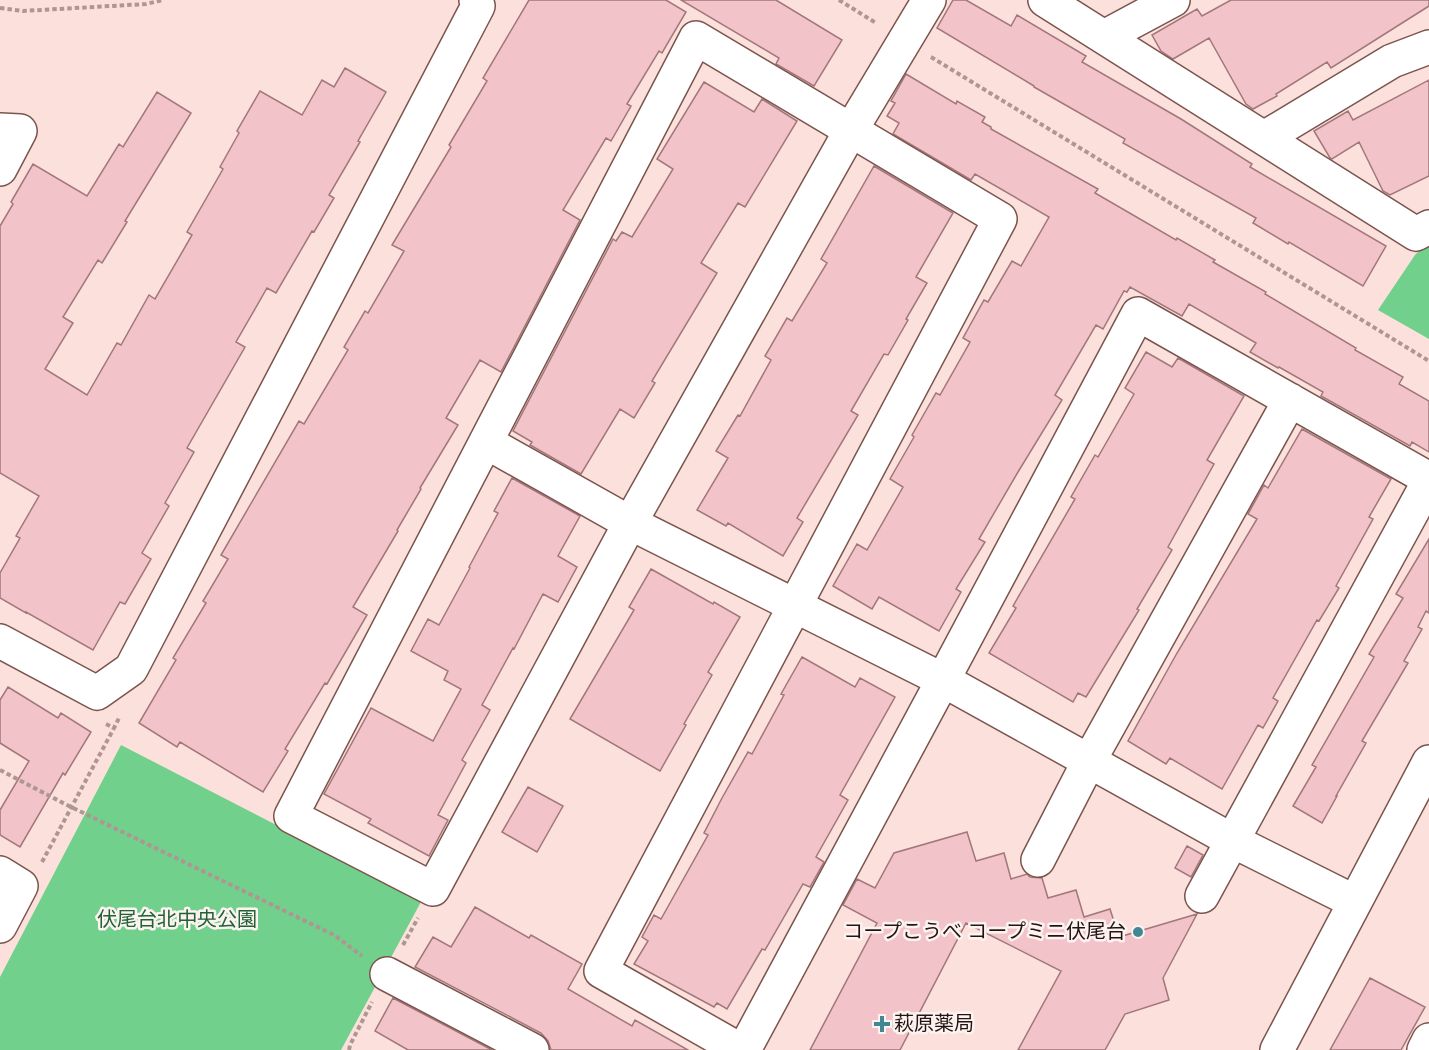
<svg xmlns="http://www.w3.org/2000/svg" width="1429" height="1050" font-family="'Varela Round','Noto Sans JP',sans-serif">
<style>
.green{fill:#71d08b}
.building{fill:#f2c3c8;stroke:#a1777b;stroke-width:1.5}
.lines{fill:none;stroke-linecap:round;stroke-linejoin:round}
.minor-casing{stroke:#7b544d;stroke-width:36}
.path{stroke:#ae9792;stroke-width:4;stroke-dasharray:4.5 3;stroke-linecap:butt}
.minor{stroke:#fff;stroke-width:33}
.poi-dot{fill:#428794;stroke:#fcf2f0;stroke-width:2}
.labels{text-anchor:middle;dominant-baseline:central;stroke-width:5;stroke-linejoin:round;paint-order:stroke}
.park-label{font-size:20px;fill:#1f6336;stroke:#fcf2f0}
.poi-label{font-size:20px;fill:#231411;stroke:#fcf2f0;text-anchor:end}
</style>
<rect width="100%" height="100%" fill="#fce0db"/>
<path class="green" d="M 1429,241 L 1429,339 L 1378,310 L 1415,255 Z
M 121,745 L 422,900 L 341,1050 L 0,1050 L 0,977 Z"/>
<path class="building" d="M 529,0 L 666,0 L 686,12 L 662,53 L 659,51 L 627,104 L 631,106 L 611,141 L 606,138 L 563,210 L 580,220 L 501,372 L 480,360 L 446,418 L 458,425 L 420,488 L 421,489 L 397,530 L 398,531 L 353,607 L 367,615 L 327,684 L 325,683 L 285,749 L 288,751 L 263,792 L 180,742 L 177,747 L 139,723 L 176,660 L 173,658 L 206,603 L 203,601 L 228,559 L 221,555 L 299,421 L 304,424 L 348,350 L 344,347 L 365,311 L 368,313 L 404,251 L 392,245 L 451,147 L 449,145 L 487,81 L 483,78 Z
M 681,0 L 776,0 L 842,40 L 814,86 L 776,64 L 779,58 Z
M 953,0 L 966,0 L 1011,26 L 1017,15 L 1086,56 L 1082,62 L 1181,119 L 1252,164 L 1250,167 L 1386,246 L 1363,286 L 1289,242 L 1288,244 L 1253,223 L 1256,218 L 1123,143 L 1125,139 L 1034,87 L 1034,86 L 937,28 Z
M 1231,0 L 1429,0 L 1429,6 L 1331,68 L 1327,62 L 1276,94 L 1277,96 L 1253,109 L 1246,104 L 1209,38 L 1173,59 L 1161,51 L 1152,35 L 1197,9 L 1202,16 Z
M 345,68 L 386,92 L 358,141 L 360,142 L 329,195 L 334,198 L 314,232 L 312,231 L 276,293 L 267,288 L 236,342 L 245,347 L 187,448 L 194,452 L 165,503 L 169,506 L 142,553 L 151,559 L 125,604 L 120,602 L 93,650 L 26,612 L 26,613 L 0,598 L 0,573 L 20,538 L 16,536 L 39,496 L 0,473 L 0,226 L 13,204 L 11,202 L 33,164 L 87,196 L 119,144 L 123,147 L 157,92 L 191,113 L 125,221 L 127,222 L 102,263 L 98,260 L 63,317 L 73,323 L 45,369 L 87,395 L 117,343 L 121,345 L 149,295 L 155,299 L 192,235 L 187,232 L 223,169 L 220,167 L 239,133 L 237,131 L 260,91 L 302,115 L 322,80 L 334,87 Z
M 906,74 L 956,104 L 957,101 L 985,117 L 982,122 L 991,127 L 991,129 L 1098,189 L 1095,193 L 1176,240 L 1177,238 L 1215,260 L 1213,262 L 1266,292 L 1265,294 L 1356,348 L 1355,350 L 1403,377 L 1399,384 L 1429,401 L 1429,452 L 1412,442 L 1410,446 L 1321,396 L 1323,392 L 1279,367 L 1278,368 L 1250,352 L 1256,343 L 1189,304 L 1182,316 L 1130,287 L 1127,292 L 1124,291 L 1103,329 L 1096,325 L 1055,395 L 1062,400 L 1018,472 L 979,539 L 985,542 L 956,589 L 961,592 L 939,631 L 879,597 L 872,609 L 833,586 L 857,544 L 867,550 L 903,487 L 890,479 L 914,437 L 912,435 L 936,393 L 940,395 L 970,342 L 963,338 L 984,300 L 988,302 L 1012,261 L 1021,266 L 1049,217 L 975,174 L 971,180 L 893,134 L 899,123 L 887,116 L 895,103 L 891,101 Z
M 1429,80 L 1429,176 L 1390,195 L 1383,191 L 1359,142 L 1332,159 L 1330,158 L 1314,131 L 1348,111 L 1353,120 Z
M 704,82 L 754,112 L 762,99 L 797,121 L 745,207 L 738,203 L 701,263 L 717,273 L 652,381 L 655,383 L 634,418 L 620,409 L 581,474 L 530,445 L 532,442 L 513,431 L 613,239 L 616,241 L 622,232 L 632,237 L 673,169 L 657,159 Z
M 874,166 L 953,213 L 916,277 L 927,283 L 906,319 L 908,320 L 888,355 L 884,354 L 851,411 L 858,415 L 797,518 L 803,522 L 783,556 L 728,523 L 726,526 L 697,510 L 728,458 L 716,451 L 738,415 L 740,416 L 771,360 L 765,356 L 787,318 L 792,321 L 827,263 L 821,259 Z
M 1146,352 L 1172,367 L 1178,358 L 1244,396 L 1207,460 L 1214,464 L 1168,547 L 1172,550 L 1137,609 L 1139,610 L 1086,697 L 1078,693 L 1073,702 L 989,653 L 1016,608 L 1013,606 L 1075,499 L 1071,497 L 1095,455 L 1098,457 L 1134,394 L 1125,388 Z
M 1302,429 L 1391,479 L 1369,517 L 1373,519 L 1336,586 L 1339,588 L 1319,621 L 1317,620 L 1273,698 L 1278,701 L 1263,728 L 1258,725 L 1222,789 L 1170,758 L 1166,764 L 1128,741 L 1177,653 L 1257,519 L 1248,514 L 1264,485 L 1268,488 Z
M 512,478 L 580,516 L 558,556 L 577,567 L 558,602 L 543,594 L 514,649 L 513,648 L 482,705 L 490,710 L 462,760 L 466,763 L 438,815 L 448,820 L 429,856 L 368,823 L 371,819 L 324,794 L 371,708 L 433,741 L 461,689 L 444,680 L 448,671 L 411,651 L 428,619 L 439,625 L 470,568 L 469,567 L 498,513 L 494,511 Z
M 1429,539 L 1429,613 L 1426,611 L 1418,627 L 1422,629 L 1404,661 L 1408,663 L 1362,741 L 1366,743 L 1336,796 L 1337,796 L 1322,823 L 1293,806 L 1316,767 L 1312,765 L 1374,657 L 1369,654 L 1403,598 L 1396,594 Z
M 651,569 L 713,604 L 714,602 L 740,617 L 708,672 L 712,675 L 684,724 L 686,725 L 660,771 L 570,719 L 634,610 L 629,607 Z
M 802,657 L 855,687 L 860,678 L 895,697 L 840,795 L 848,800 L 816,857 L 824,862 L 810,887 L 803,884 L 765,950 L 762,949 L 727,1009 L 717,1003 L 714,1007 L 634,964 L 648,941 L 642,937 L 654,915 L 661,919 L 708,835 L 704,833 L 722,798 L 748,752 L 752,754 L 784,695 L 781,694 Z
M 8,687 L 58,718 L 61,713 L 91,732 L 65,775 L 63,773 L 20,847 L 0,835 L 0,810 L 29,761 L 0,743 L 0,700 Z
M 528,787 L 563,806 L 537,852 L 502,832 Z
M 967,832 L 976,861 L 1004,853 L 1011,879 L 1027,874 L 1030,877 L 1042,878 L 1048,898 L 1076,890 L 1084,917 L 1110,909 L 1119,937 L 1197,914 L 1163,978 L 1169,1000 L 1125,1014 L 1105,1050 L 1018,1050 L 1061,971 L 966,923 L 900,1050 L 810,1050 L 877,923 L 843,905 L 857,879 L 875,888 L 894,853 Z
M 1187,846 L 1203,855 L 1191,877 L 1175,868 Z
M 475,907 L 529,938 L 531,935 L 582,964 L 568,989 L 632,1026 L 635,1020 L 688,1050 L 551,1050 L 548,1041 L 541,1033 L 415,967 L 433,937 L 451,947 Z
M 1370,978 L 1425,1007 L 1401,1050 L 1330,1050 Z
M 393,998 L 492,1050 L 408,1050 L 375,1031 Z"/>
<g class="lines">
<defs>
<path id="minor" d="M 1045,0 L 1416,234 L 1429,227
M 1104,37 L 1173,0
M 0,130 L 20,131 L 0,169
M 1264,138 L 1392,61 L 1429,47
M 486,442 L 630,523 L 943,680 L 1233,841 L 1355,902
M 0,641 L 97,693 L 131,669 L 478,6 L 476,0
M 1038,860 L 1089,761 L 1290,400
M 0,873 L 21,886 L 0,926
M 1202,896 L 1429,481
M 387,974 L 532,1050
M 740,1050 L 601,971 L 1000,219 L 696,38 L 291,816 L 433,889 L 630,523 L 851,130 L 929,0
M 744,1050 L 943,680 L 1138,314 L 1429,479
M 1277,1050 L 1429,762
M 1424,1050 L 1429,1040"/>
</defs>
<use href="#minor" class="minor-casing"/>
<path class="path" d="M 839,0 L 876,23
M 0,8 L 23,11 L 146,4 L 163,0
M 931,57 L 1429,361
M 106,724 L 114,728 L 119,718
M 0,770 L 65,804 L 334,935 L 362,956
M 42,862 L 114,728
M 403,945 L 418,918
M 349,1050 L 350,1045 L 372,1002"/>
<use href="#minor" class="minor"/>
</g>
<g class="poi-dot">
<circle cx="1138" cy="932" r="6"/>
<path d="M879 1015h6v6h6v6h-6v6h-6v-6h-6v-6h6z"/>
</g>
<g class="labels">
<g class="park-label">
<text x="177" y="920">伏尾台北中央公園</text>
</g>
<g class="poi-label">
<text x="1126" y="932">コープこうべ コープミニ伏尾台</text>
<text x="894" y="1024" text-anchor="start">萩原薬局</text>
</g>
</g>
</svg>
